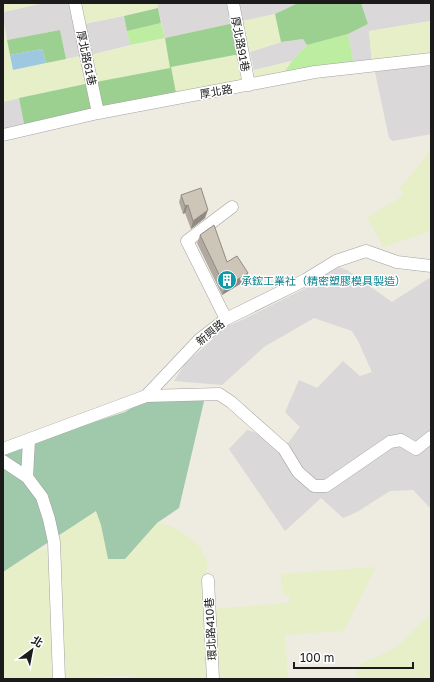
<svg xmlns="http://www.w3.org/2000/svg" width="434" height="682" font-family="'Golos Text','Noto Sans TC',sans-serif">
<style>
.residential{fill:#dad8d8}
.farmland{fill:#e7efc9}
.grass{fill:#bdeda1}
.forest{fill:#9cd091}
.cemetery{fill:#a0c8ab}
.water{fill:#9dc8df}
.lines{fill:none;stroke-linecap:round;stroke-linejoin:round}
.minor-casing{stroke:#a2a2a2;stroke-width:13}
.minor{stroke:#fff;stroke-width:12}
.wall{fill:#b1a99f}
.shaded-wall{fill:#908a82}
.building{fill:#cec5b9;stroke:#908a82}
.labels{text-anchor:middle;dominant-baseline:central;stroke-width:3;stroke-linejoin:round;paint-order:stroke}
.street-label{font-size:11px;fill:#1b1b1b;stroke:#fff}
.culture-label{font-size:11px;fill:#0d838f;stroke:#fff;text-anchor:start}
</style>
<rect width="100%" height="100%" fill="#eeebe0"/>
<path class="residential" d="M 44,3 L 73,3 L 84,55 L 66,59 L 60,30 L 7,40 L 3,20 L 3,12 Z
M 157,3 L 230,3 L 234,23 L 165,38 Z
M 239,3 L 298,3 L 275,14 L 243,21 Z
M 361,3 L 431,3 L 431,21 L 369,31 L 372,63 L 354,65 L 348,34 L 368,24 Z
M 124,16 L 130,45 L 90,55 L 84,24 Z
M 303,39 L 307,45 L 292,61 L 254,70 L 250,52 L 281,42 Z
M 431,63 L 431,134 L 393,141 L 389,138 L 375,72 Z
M 19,98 L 25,129 L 3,134 L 3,102 Z
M 339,267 L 347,270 L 392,302 L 431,277 L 431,509 L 413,490 L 390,491 L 357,512 L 343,518 L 321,498 L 285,531 L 229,449 L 247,430 L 288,443 L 300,427 L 285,412 L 299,380 L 317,388 L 343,361 L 360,376 L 372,372 L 358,341 L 352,331 L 314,318 L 264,347 L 222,385 L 174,381 L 185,364 L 226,327 L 244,319 L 306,288 Z"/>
<path class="farmland" d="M 3,3 L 44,3 L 3,12 Z
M 79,3 L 157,3 L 158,8 L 84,24 Z
M 275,14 L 281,42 L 250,52 L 243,21 Z
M 3,20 L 13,70 L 84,55 L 90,83 L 3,102 Z
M 431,21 L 431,56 L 372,63 L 369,31 Z
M 165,38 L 170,67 L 240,54 L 246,80 L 177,98 L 96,82 L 90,55 Z
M 292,61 L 277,81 L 258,85 L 254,70 Z
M 431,142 L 431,231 L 383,247 L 367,217 L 398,199 L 403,193 L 400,188 L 427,155 Z
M 96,510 L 101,525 L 108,559 L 125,558 L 157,523 L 173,527 L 186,535 L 200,547 L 208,563 L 205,578 L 208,679 L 135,679 L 134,675 L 62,679 L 52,544 L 71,527 Z
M 37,550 L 48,550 L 55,679 L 3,679 L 3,572 Z
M 376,567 L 344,631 L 285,635 L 288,679 L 214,679 L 210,609 L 289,603 L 289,595 L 283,595 L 281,574 Z
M 431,613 L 431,677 L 416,678 L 413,679 L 365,679 L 358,677 L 355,672 L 361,664 L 397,647 Z"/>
<path class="grass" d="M 161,23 L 165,38 L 130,45 L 127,31 Z
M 348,34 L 354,65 L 278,81 L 292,61 L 307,45 Z"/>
<path class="forest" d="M 298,3 L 361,3 L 368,24 L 348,34 L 307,45 L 303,39 L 281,42 L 275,14 Z
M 158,8 L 161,23 L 127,31 L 124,16 Z
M 234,23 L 240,54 L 171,67 L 177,98 L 103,109 L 96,82 L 170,68 L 165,38 Z
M 60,30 L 66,59 L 46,63 L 42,49 L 10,55 L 7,40 Z
M 90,83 L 96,109 L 25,129 L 19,98 Z"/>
<path class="cemetery" d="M 152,396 L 205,397 L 179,508 L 157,523 L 125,559 L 108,559 L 101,525 L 96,511 L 3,572 L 3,455 L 25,444 L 125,412 Z"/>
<path class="water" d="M 42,49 L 46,63 L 13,70 L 10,55 Z"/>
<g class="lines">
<defs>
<path id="minor" d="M 75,3 L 98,113
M 233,3 L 249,85
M 3,135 L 98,113 L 315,72 L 431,59
M 226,319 L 187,241 L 232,207
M 146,396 L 219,394 L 231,402 L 284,449 L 298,472 L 314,486 L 326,486 L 390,442 L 401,440 L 416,449 L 431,437
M 29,440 L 27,477 L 42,497 L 49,519 L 54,542 L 59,679
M 3,449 L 146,396 L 199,340 L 226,319 L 305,280 L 336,261 L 366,251 L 397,262 L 431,266
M 3,461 L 27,477
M 208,580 L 213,679"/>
</defs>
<use href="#minor" class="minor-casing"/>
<use href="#minor" class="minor"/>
</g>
<path class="wall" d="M 181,195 L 205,218 L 191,229 L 185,213 L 183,214 L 179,202 Z
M 200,235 L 227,262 L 248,273 L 245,281 L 222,295 L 197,243 Z"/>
<path class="shaded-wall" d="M 188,205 L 185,213 L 183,214 L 185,206 Z
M 208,210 L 205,218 L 191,229 L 193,221 Z
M 248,273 L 245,281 L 222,295 L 225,287 Z"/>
<path class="building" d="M 201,188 L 208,210 L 193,221 L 188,205 L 185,206 L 181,195 Z
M 214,225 L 227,262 L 237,256 L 248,273 L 225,287 L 200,235 Z"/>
<defs>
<symbol id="building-disc" viewBox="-11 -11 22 22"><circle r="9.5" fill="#0f9aa8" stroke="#fff"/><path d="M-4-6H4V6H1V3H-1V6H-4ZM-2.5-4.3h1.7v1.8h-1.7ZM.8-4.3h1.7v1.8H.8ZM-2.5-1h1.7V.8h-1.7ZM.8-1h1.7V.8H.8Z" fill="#fff"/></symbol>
</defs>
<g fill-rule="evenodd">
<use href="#building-disc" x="216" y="269" width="22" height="22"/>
</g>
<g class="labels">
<g class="street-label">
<text transform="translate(241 44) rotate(79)">厚北路91巷</text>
<text transform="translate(87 58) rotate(78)">厚北路61巷</text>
<text transform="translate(216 91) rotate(-10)">厚北路</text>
<text transform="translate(210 332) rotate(-39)">新興路</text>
<text transform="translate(210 629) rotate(-93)">環北路410巷</text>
</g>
<g class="culture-label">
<text x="241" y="280">承鋐工業社（精密塑膠模具製造）</text>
</g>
</g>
<rect width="434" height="682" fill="none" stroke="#1b1b1b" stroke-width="8"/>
<g transform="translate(32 650) rotate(32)" stroke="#ffffff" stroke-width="3" paint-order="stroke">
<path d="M0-3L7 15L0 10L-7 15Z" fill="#1b1b1b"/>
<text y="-6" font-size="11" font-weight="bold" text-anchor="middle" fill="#1b1b1b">北</text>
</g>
<path d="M294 662v6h119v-6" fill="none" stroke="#1b1b1b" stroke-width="2"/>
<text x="300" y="662" font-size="12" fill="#1b1b1b" stroke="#ffffff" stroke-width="3" paint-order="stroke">100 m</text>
</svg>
